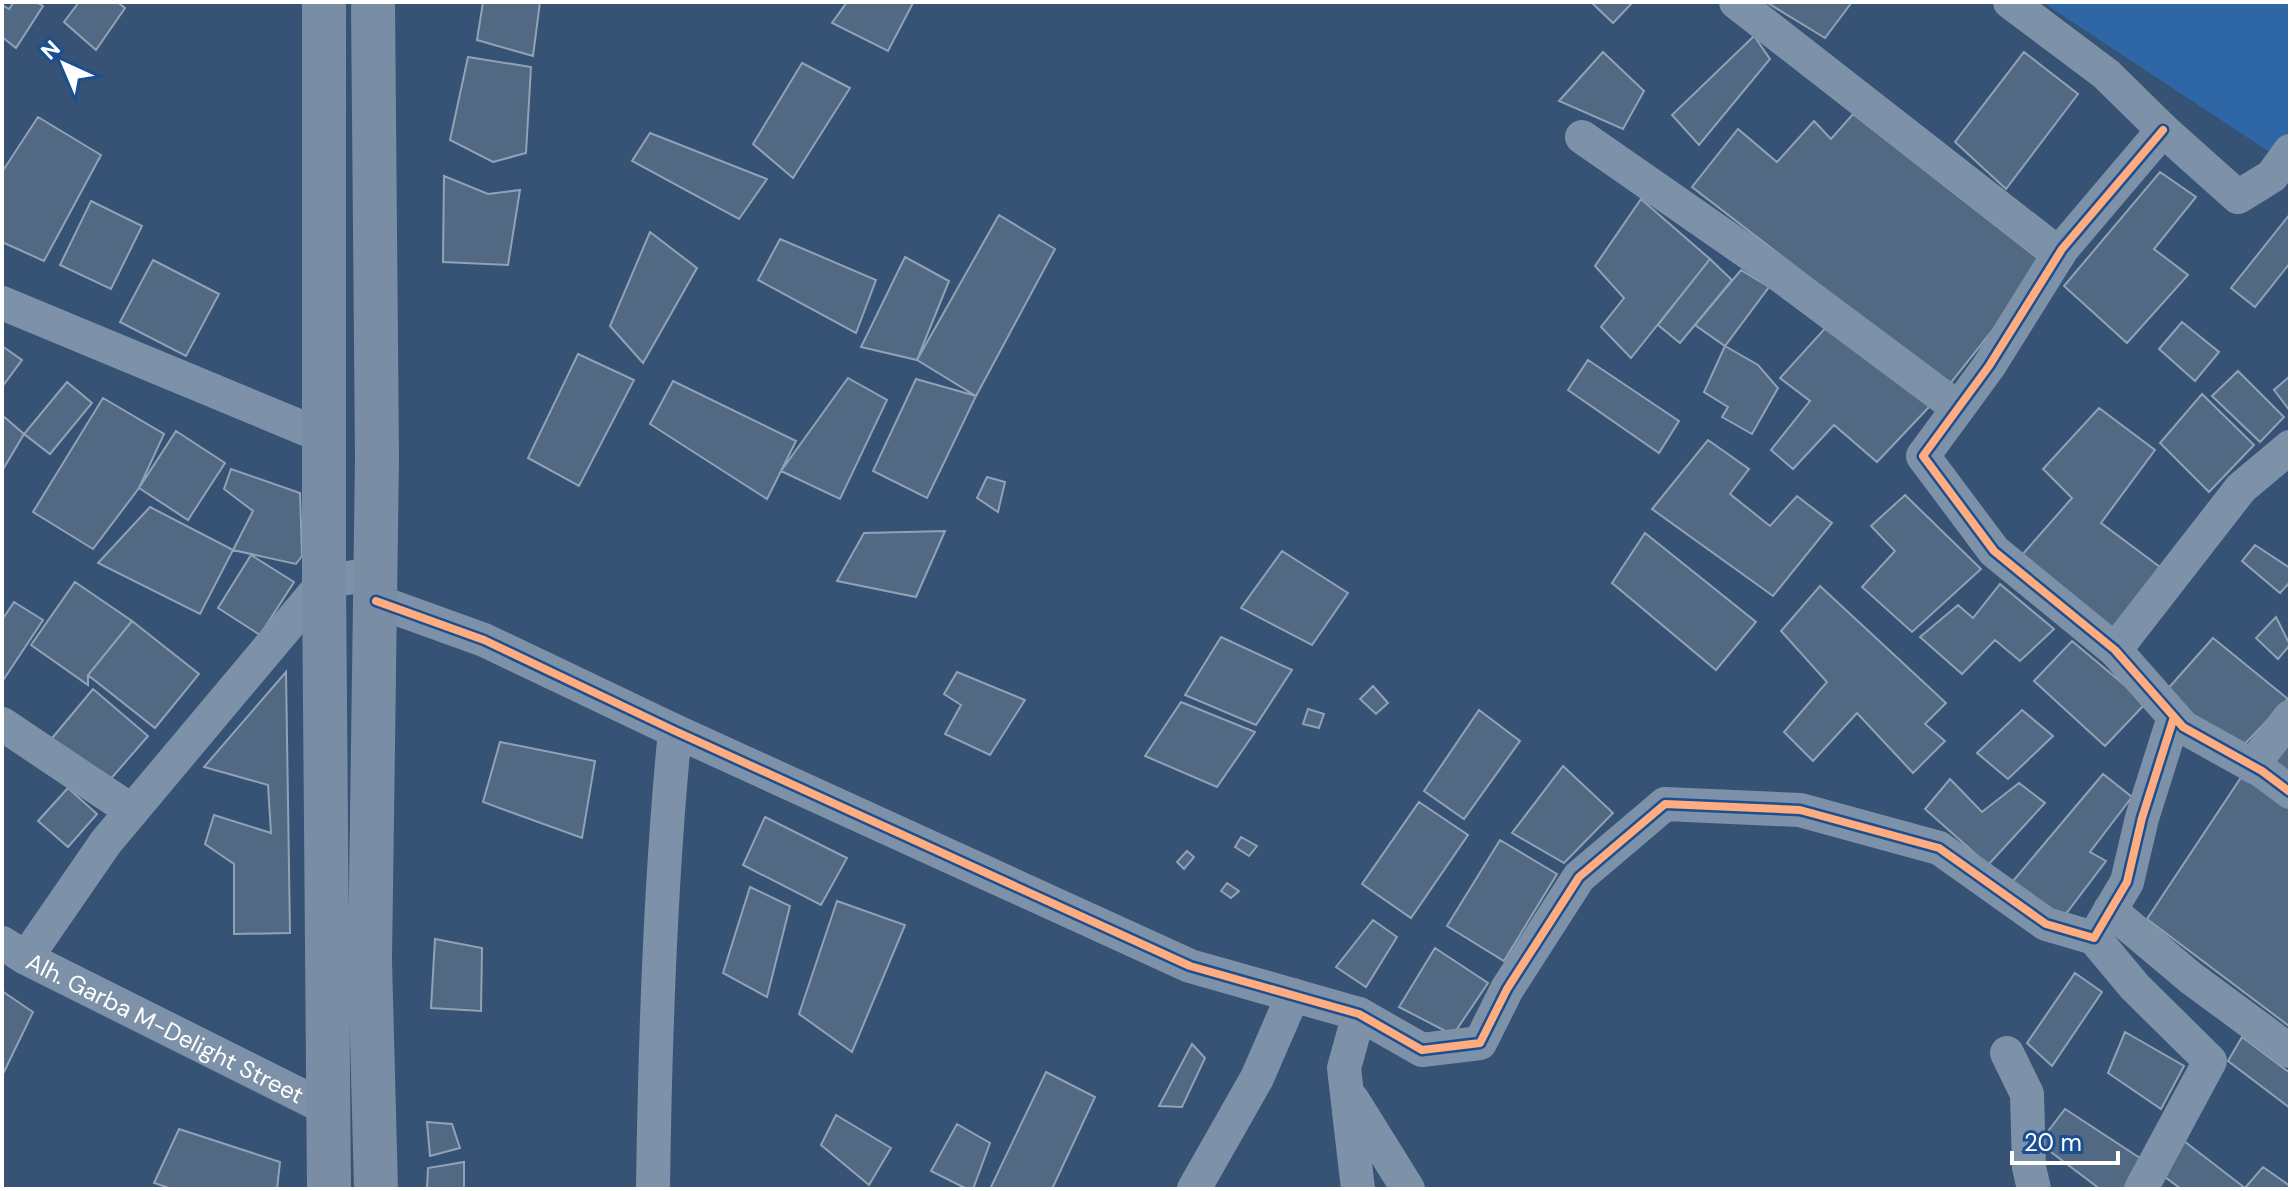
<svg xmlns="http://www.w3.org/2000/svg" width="2292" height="1191" font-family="'DM Sans',sans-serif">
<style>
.green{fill:#2f66a5}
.building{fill:#526984;stroke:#92a2b6;stroke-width:2}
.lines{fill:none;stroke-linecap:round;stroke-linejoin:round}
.street{stroke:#7d92a8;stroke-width:34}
.secondary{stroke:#798da4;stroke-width:44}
.cycleway-casing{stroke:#1b4f8f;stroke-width:13}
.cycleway{stroke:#ffac80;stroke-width:8}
.labels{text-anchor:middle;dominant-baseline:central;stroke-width:7;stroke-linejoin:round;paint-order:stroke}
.street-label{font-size:24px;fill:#fff;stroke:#1b4f8f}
</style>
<rect width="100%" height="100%" fill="#365274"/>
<path class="green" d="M 2042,2 L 2290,2 L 2290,135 L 2277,157 Z"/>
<path class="building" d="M 14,2 L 36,2 L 43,6 L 16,48 L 2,37 L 2,5 L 9,9 Z
M 79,2 L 117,2 L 125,8 L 96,50 L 64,22 Z
M 483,2 L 540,2 L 533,56 L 477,40 Z
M 847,2 L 911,2 L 913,3 L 888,51 L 832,23 Z
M 1591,2 L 1633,2 L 1613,23 Z
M 1766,2 L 1852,2 L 1825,38 Z
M 1754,36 L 1770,59 L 1699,145 L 1672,115 Z
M 1603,52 L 1644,91 L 1623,129 L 1559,101 Z
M 2024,52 L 2078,94 L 2006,189 L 1955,142 Z
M 468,57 L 531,67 L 526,153 L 493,162 L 450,140 Z
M 802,63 L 850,88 L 793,178 L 753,144 Z
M 1853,114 L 2045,264 L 1949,385 L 1692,187 L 1738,129 L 1777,162 L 1814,121 L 1831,139 Z
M 38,117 L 101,155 L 44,261 L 2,242 L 2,172 Z
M 650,133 L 767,179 L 739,219 L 632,161 Z
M 2160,172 L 2196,197 L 2154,249 L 2188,275 L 2127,343 L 2064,286 Z
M 444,176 L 488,194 L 520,190 L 508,265 L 443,262 Z
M 1641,199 L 1710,259 L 1631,358 L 1601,327 L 1624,298 L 1595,266 Z
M 91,201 L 142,226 L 111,289 L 60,265 Z
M 2290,214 L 2290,263 L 2255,307 L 2231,288 Z
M 999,215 L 1055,249 L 976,396 L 917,360 Z
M 650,232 L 697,268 L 643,363 L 610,326 Z
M 780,239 L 876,280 L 856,333 L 758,280 Z
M 905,257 L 949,281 L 917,360 L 861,347 Z
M 1710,259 L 1732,280 L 1680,343 L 1658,325 Z
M 153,260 L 219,294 L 186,356 L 120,322 Z
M 1741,270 L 1769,287 L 1725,346 L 1695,325 Z
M 2182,322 L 2219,352 L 2195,381 L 2159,349 Z
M 1828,325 L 1930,406 L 1877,462 L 1834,425 L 1793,469 L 1771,450 L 1810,401 L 1780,378 Z
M 2,346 L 22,360 L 2,387 Z
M 1725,346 L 1758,365 L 1778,388 L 1752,434 L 1722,417 L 1728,407 L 1704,392 Z
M 578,354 L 634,380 L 579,486 L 528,458 Z
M 1588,360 L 1679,421 L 1659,453 L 1568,390 Z
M 2238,371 L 2284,417 L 2260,442 L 2212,396 Z
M 2290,376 L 2290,411 L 2274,390 Z
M 848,378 L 887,400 L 840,499 L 781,471 Z
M 916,379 L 976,396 L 927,498 L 873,471 Z
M 673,381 L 796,441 L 767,499 L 650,424 Z
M 67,382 L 92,403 L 50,454 L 24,434 Z
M 2202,394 L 2254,445 L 2209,492 L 2160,443 Z
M 103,398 L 164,434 L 139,488 L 93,549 L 33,512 Z
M 2099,408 L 2155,450 L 2101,523 L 2160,567 L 2116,631 L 2022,555 L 2072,498 L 2043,469 Z
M 2,415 L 24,434 L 2,471 Z
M 176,431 L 225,463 L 188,520 L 139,488 Z
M 1708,440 L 1749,469 L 1730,494 L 1770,526 L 1797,496 L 1832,523 L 1773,596 L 1652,509 Z
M 231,469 L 300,493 L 302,556 L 296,564 L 233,550 L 253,511 L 224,489 Z
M 987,477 L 1005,482 L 998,512 L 977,498 Z
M 1905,495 L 1981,569 L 1912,632 L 1862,587 L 1895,551 L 1871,526 Z
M 150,507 L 233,550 L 200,614 L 98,563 Z
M 945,531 L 916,597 L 837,581 L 864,533 Z
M 1645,533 L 1756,622 L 1716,670 L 1612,583 Z
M 2255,545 L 2290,568 L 2290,582 L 2280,593 L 2242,561 Z
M 1282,551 L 1348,593 L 1312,645 L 1241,608 Z
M 251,555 L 294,582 L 260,635 L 218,608 Z
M 75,582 L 132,621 L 88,675 L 88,685 L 31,645 Z
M 2000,584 L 2054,629 L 2020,661 L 1995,640 L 1962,674 L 1920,637 L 1958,605 L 1973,618 Z
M 1820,586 L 1946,703 L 1925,724 L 1945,741 L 1913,773 L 1857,713 L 1813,761 L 1784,732 L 1827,682 L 1781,631 Z
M 14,602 L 43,620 L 2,682 L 2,620 Z
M 2276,617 L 2290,645 L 2278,659 L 2256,638 Z
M 132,621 L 199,674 L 155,728 L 88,675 Z
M 1221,637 L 1292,670 L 1256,725 L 1185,695 Z
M 2213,638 L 2288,699 L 2237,752 L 2165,692 Z
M 2072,641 L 2146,703 L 2105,746 L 2034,681 Z
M 286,672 L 290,933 L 234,934 L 234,864 L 205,844 L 214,815 L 271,833 L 268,785 L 204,767 Z
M 957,672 L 1025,700 L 990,755 L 945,734 L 961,705 L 944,694 Z
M 1373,686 L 1388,703 L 1376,714 L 1360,699 Z
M 93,689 L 148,736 L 102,789 L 48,743 Z
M 1181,702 L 1255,732 L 1217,787 L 1145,756 Z
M 1308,709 L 1324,714 L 1319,728 L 1303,724 Z
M 1479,710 L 1520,741 L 1464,819 L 1424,791 Z
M 2022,710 L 2053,736 L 2008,779 L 1977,753 Z
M 2290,740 L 2290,782 L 2269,765 Z
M 500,742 L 595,761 L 582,838 L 483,802 Z
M 1563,766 L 1613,813 L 1564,863 L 1512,833 Z
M 2244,773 L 2290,805 L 2289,1026 L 2147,919 Z
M 2103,774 L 2132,797 L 2090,852 L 2106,861 L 2062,919 L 2013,881 Z
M 1950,779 L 1982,812 L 2019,783 L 2045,803 L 1988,865 L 1925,809 Z
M 68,788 L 97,814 L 68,847 L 38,821 Z
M 1419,802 L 1468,835 L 1411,918 L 1362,884 Z
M 765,817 L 847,858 L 821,905 L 743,865 Z
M 1241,837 L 1257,846 L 1249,856 L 1235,847 Z
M 1500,840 L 1557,874 L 1504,961 L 1447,926 Z
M 1187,851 L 1194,857 L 1184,869 L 1177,862 Z
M 1227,883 L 1239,891 L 1231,898 L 1221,891 Z
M 750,887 L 790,906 L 767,997 L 723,973 Z
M 837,901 L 905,925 L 852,1052 L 799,1014 Z
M 1373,920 L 1397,937 L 1366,987 L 1336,967 Z
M 435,939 L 482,948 L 481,1011 L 431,1008 Z
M 1435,948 L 1488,983 L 1453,1035 L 1399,1007 Z
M 2075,973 L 2102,992 L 2052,1066 L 2027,1043 Z
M 2,991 L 33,1012 L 2,1076 Z
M 2125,1032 L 2184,1066 L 2161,1109 L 2108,1073 Z
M 2242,1037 L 2290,1073 L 2290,1108 L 2228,1061 Z
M 1192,1044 L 1205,1058 L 1182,1107 L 1159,1106 Z
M 1046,1072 L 1095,1097 L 1052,1189 L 990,1189 Z
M 2065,1109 L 2143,1160 L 2126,1189 L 2100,1189 L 2039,1143 Z
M 836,1115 L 891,1148 L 869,1185 L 821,1145 Z
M 427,1122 L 452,1124 L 460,1148 L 430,1156 Z
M 957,1124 L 990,1143 L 973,1189 L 967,1189 L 931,1171 Z
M 179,1129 L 280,1162 L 277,1189 L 172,1189 L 154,1183 Z
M 2184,1141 L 2245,1188 L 2263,1167 L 2290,1186 L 2290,1189 L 2181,1189 L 2161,1174 Z
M 464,1162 L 464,1189 L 427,1189 L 428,1168 Z"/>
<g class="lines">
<g class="street">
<path d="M 1736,2 L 2059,254"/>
<path d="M 2010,2 L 2106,74 L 2163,130 L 2238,197 L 2272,176 L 2290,151"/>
<path d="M 2163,130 L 2062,249 L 1989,366 L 1923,456 L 1994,551 L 2115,650 L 2183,727 L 2262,771 L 2290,792"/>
<path d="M 1582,137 L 1769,267 L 1958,408"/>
<path d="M 2,303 L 325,437"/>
<path d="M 376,601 L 484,640 L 675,731 L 1190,966 L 1359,1014 L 1422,1050 L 1480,1043 L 1507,989 L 1579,877 L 1665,804 L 1800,810 L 1939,848 L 2046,924 L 2094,938 L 2127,882 L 2142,818 L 2174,717"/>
<path d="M 2115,650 L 2241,488 L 2290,447"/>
<path d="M 2,724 L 132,811"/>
<path d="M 2252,766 L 2290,717"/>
<path d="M 2110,910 L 2191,978 L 2290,1051"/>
<path d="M 2094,938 L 2135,987 L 2210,1061 L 2141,1189"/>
<path id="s1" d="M 2,943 L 26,958 L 328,1109"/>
<path d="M 26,958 L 106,842 L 324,582 L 377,573"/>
<path d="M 2007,1053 L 2027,1094 L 2029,1167 L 2034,1189"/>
<path d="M 1352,1099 L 1408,1189"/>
<path d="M 653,1189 C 655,1036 660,883 675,731"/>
<path d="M 1194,1189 L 1257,1078 L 1293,995"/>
<path d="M 1358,1189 L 1344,1068 L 1359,1014"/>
</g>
<path class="secondary" d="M 324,2 L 324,582 L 329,1189
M 373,2 L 377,458 L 370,960 L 376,1189"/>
<defs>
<path id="cycleway" d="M 2163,130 L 2062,249 L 1989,366 L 1923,456 L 1994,551 L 2115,650 L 2183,727 L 2262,771 L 2290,792
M 376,601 L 484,640 L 675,731 L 1190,966 L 1359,1014 L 1422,1050 L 1480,1043 L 1507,989 L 1579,877 L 1665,804 L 1800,810 L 1939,848 L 2046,924 L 2094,938 L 2127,882 L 2142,818 L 2174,717"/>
</defs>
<use href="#cycleway" class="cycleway-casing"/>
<use href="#cycleway" class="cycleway"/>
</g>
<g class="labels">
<g class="street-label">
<text stroke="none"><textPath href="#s1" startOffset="184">Alh. Garba M-Delight Street</textPath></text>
</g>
</g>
<rect width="2292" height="1191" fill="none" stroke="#ffffff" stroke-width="8"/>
<g transform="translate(64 64) rotate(316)" stroke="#1b4f8f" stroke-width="6" paint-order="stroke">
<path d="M0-6L14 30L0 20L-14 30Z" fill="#ffffff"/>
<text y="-12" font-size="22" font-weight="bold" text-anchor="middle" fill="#ffffff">N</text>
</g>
<path d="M2012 1151v12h106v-12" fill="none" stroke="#ffffff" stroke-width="4"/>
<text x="2024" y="1151" font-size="24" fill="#ffffff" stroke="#1b4f8f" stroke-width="6" paint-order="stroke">20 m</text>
</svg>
